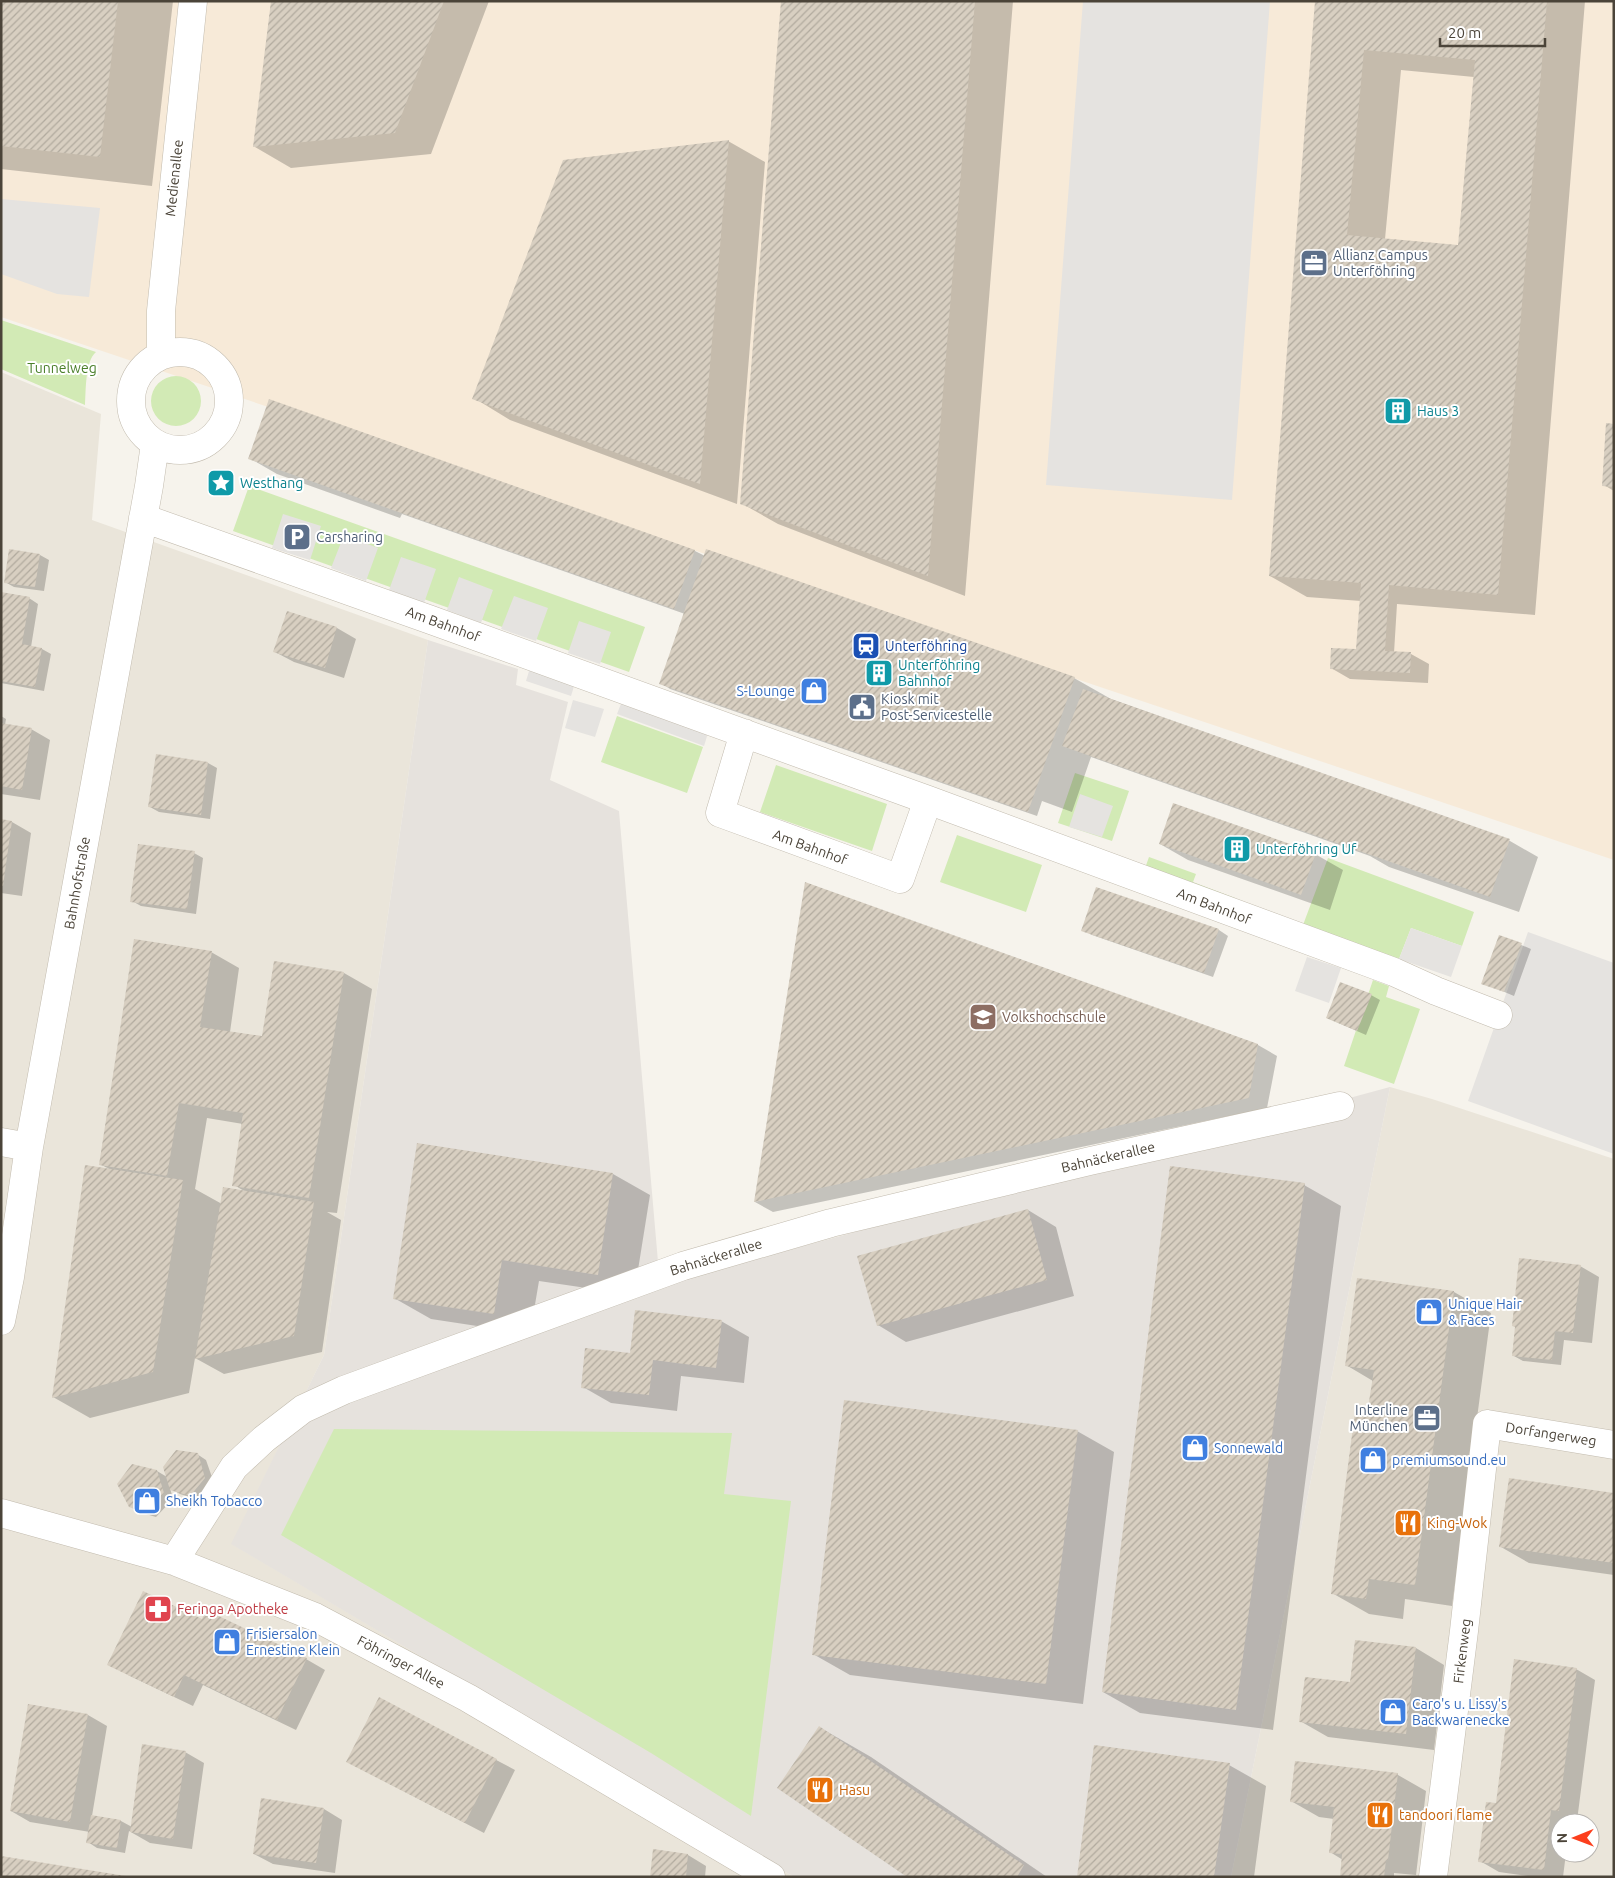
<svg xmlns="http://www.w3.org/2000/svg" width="1615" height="1878" font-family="Ubuntu,sans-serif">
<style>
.residential{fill:#eae5da;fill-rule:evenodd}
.commercial{fill:#f7ead8}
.industrial{fill:#e6e2dd}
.green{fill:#d2eab5}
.parking{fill:#e5e3e0}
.shadow{fill:#0003;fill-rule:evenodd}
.building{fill:url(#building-hatch);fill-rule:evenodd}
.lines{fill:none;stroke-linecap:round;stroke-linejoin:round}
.minor-casing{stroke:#c2bbae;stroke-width:29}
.minor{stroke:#fff;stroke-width:28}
.labels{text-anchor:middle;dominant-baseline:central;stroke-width:4;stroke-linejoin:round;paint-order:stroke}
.street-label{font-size:14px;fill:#4b4439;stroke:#fff}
.service-label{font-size:14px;fill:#4e5e75;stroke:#fff;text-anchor:start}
.park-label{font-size:14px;fill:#4a7f2a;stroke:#fff}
.culture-label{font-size:14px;fill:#0d838f;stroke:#fff;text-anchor:start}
.transit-label{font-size:14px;fill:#164399;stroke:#fff;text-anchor:start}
.shop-label{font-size:14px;fill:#366cbe;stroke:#fff;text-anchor:start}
.education-label{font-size:14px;fill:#785e54;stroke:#fff;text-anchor:start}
.food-label{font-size:14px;fill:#c56008;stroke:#fff;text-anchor:start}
.health-label{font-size:14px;fill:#be3a42;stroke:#fff;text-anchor:start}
</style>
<defs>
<pattern id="building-hatch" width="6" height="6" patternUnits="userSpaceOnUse" patternTransform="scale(1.25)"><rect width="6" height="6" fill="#d8cfc1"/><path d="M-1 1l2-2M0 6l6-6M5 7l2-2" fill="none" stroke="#b1aa9e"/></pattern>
</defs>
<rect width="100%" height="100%" fill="#f6f3ec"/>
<path class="residential" d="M 1,372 L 101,414 L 92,520 L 428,640 L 324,1355 L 232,1544 L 794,1877 L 1,1877 Z
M 1390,1087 L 1432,1099 L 1614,1159 L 1614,1877 L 1231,1877 ZM 1560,1823 L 1590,1823 L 1590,1853 L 1560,1853 Z"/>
<path class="commercial" d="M 1,1 L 1614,1 L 1614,860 L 1,317 Z"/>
<path class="industrial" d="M 428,640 L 518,669 L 516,685 L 568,702 L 550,780 L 619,811 L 660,1285 L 1390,1087 L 1231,1877 L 794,1877 L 231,1544 L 324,1355 Z"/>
<path class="green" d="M 1,320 L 96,352 C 85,361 86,391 85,405 L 1,369 Z
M151 401a25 25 0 1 1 50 0a25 25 0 1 1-50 0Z
M 249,486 L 645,627 L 629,672 L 233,531 Z
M 617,716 L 703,747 L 687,793 L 601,762 Z
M 776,765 L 887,804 L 872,851 L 760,812 Z
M 1075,773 L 1129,791 L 1112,841 L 1058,823 Z
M 957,835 L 1042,865 L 1026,912 L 940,882 Z
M 1149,857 L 1196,874 L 1193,882 L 1235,898 L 1234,903 L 1144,871 Z
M 1328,858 L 1474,912 L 1462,946 L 1411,928 L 1399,959 L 1303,925 Z
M 1373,980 L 1389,986 L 1386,997 L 1420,1009 L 1394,1084 L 1344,1066 Z
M 334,1429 L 732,1433 L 724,1494 L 791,1501 L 751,1816 L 651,1753 L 281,1535 Z"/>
<path class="parking" d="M 1083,1 L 1270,1 L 1232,500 L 1046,485 Z
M 1,199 L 100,208 L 89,297 L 57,294 L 1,274 Z
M 283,514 L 321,526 L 310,560 L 272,548 Z
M 344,535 L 378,548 L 366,581 L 331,568 Z
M 401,557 L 436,569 L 424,603 L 389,590 Z
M 459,577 L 493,590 L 481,623 L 447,610 Z
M 514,596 L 548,608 L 536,641 L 501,629 Z
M 579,621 L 611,632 L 600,664 L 568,653 Z
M 530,668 L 575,683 L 571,696 L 526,681 Z
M 573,700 L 604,709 L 595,737 L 565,728 Z
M 622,701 L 708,733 L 704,746 L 617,714 Z
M 1080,794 L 1113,806 L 1102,837 L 1069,827 Z
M 1411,928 L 1462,946 L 1451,977 L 1399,959 Z
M 1528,932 L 1614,963 L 1614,1154 L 1468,1101 Z
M 1307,957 L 1341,968 L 1329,1003 L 1295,991 Z"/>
<path class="shadow" d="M 1,1 L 173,1 L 152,186 L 1,169 Z
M 273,1 L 489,1 L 431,154 L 291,168 L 255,147 Z
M 782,1 L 1013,1 L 965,596 L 778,524 L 741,503 Z
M 1317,1 L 1585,1 L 1535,615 L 1397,604 L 1394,653 L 1411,654 L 1429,664 L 1428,683 L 1350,679 L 1331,668 L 1361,651 L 1361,601 L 1307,597 L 1270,576 ZM 1401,70 L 1474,77 L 1459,246 L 1385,239 Z
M 728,141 L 765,162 L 737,504 L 510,420 L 474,398 Z
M 1614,425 L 1614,491 L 1604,485 Z
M 249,458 L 695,551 L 705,556 L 1074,678 L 1111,699 L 1510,841 L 1538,857 L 1519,912 L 1389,867 L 1370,856 L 1091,757 L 1072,812 L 1042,801 L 1037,816 L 670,689 L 661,683 L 685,614 L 402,514 L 400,518 L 277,474 Z
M 40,555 L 49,560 L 44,591 L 14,587 L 5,582 Z
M 1,593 L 29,598 L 38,604 L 31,647 L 42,649 L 51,654 L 44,691 L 1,683 Z
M 288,612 L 337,628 L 356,639 L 344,678 L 294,662 L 275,652 Z
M 1,716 L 6,719 L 5,725 L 31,729 L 50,740 L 40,800 L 1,794 Z
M 157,756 L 208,763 L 217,768 L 210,819 L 159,812 L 150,807 Z
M 1,821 L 12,822 L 31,833 L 22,896 L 1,893 Z
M 1160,844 L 1315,854 L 1343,870 L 1330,910 L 1188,860 Z
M 194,853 L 203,858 L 196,914 L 141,906 L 132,901 Z
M 1097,889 L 1219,930 L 1228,936 L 1213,977 L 1092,935 L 1083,930 Z
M 1500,936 L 1531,949 L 1514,996 L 1483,983 Z
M 211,952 L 239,968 L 230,1032 L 263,1038 L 344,973 L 372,989 L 337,1213 L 327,1212 L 341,1220 L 322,1352 L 224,1374 L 195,1358 L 189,1393 L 90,1418 L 53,1397 L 111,1170 L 100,1164 ZM 207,1118 L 243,1124 L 234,1185 L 246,1192 L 222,1204 L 195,1189 Z
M 1371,995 L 1380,1000 L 1366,1035 L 1327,1018 Z
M 1258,1045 L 1277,1056 L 1267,1108 L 773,1212 L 755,1202 Z
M 418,1144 L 613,1174 L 650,1195 L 634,1295 L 539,1281 L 530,1334 L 431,1319 L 394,1298 Z
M 1304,1185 L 1341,1206 L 1273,1730 L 1140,1713 L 1103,1692 Z
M 1028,1210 L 1056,1227 L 1074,1296 L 906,1342 L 878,1325 Z
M 1580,1266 L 1599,1277 L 1592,1343 L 1564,1340 L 1561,1365 L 1523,1361 L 1514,1356 Z
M 1358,1279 L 1454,1292 L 1491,1313 L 1452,1606 L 1405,1599 L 1403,1619 L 1369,1614 L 1332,1593 L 1368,1415 L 1373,1381 L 1346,1365 Z
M 721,1321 L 749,1337 L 744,1383 L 681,1376 L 677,1411 L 611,1403 L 583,1387 L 631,1354 Z
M 1077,1431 L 1114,1452 L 1083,1704 L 850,1675 L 813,1654 Z
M 197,1454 L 206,1460 L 214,1483 L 200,1500 L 180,1494 L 170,1488 L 173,1499 L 156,1517 L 139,1512 L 130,1506 L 157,1471 L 167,1477 Z
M 1614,1494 L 1614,1575 L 1529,1563 L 1501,1547 Z
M 202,1620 L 306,1659 L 325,1670 L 296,1730 L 203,1685 L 193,1706 L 128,1675 Z
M 1416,1648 L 1444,1665 L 1434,1750 L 1328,1737 L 1300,1721 Z
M 1576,1669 L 1595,1680 L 1577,1821 L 1569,1820 L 1569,1823 L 1560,1823 L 1560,1853 L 1566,1853 L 1563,1877 L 1536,1877 L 1499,1872 L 1480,1861 L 1497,1804 Z
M 380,1699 L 515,1770 L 484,1833 L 348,1762 Z
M 29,1705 L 88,1715 L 107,1726 L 92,1816 L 121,1821 L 132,1827 L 185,1752 L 204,1763 L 192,1849 L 150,1843 L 129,1831 L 125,1853 L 97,1848 L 88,1842 L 90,1832 L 30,1822 L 11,1811 Z
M 819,1727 L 871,1757 L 1047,1877 L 909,1877 Z
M 1296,1763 L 1398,1775 L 1426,1791 L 1416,1875 L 1394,1873 L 1394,1877 L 1341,1877 L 1343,1860 L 1330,1852 L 1334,1819 L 1319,1817 L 1291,1801 Z
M 1229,1765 L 1266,1786 L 1254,1877 L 1078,1877 Z
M 324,1809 L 342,1820 L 335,1873 L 273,1864 L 254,1854 Z
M 688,1855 L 706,1866 L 705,1877 L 651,1877 Z"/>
<path class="building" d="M 1,1 L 118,1 L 100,157 L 1,146 Z
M 271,1 L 444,1 L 395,133 L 253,147 Z
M 781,1 L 975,1 L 928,576 L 740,504 Z
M 1315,1 L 1547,1 L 1498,595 L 1389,585 L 1385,651 L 1411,652 L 1410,673 L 1330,669 L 1331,648 L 1356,649 L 1361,583 L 1269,576 ZM 1364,50 L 1475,60 L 1458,245 L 1347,235 Z
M 729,140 L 700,484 L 472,399 L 563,160 Z
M 269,399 L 695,550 L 674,609 L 248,459 Z
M 1606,423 L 1614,424 L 1614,487 L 1602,486 Z
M 9,549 L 40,554 L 35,587 L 4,583 Z
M 706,549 L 1075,677 L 1028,812 L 659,684 Z
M 1,592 L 30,597 L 22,644 L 42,648 L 35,687 L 1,681 Z
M 287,611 L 337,627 L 325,668 L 273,652 Z
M 1083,689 L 1510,839 L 1490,897 L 1062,746 Z
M 1,723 L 32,728 L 22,790 L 1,786 Z
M 156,754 L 208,762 L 201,815 L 148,807 Z
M 1173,803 L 1316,853 L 1301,895 L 1159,844 Z
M 1,819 L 12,821 L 3,886 L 1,886 Z
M 138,844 L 195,851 L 187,909 L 130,902 Z
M 805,882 L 1258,1044 L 1249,1098 L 754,1202 Z
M 1096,887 L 1219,929 L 1204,973 L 1081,931 Z
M 1499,935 L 1522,943 L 1504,992 L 1481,984 Z
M 134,939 L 212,951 L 200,1027 L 262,1036 L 274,961 L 344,972 L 309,1198 L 232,1186 L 243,1113 L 179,1103 L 167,1176 L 99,1165 Z
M 1340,982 L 1372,994 L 1357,1031 L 1326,1018 Z
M 417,1143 L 613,1173 L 598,1275 L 502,1260 L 494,1314 L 393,1299 Z
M 85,1165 L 183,1180 L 153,1372 L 52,1398 Z
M 1170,1166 L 1305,1183 L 1236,1710 L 1102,1692 Z
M 223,1187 L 314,1202 L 294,1336 L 195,1359 Z
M 1028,1209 L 1047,1280 L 877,1326 L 857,1256 Z
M 1519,1258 L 1581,1265 L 1573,1333 L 1555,1331 L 1552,1360 L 1512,1356 L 1515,1327 L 1512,1326 Z
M 1357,1278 L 1454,1291 L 1415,1585 L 1369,1579 L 1366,1599 L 1331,1594 L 1355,1412 L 1367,1414 L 1374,1370 L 1345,1366 Z
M 635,1310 L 722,1320 L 716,1368 L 653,1360 L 649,1395 L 581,1388 L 585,1348 L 630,1353 Z
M 844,1400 L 1078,1430 L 1046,1684 L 812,1655 Z
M 176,1450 L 198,1453 L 205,1478 L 190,1496 L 170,1490 L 163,1467 Z
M 132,1464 L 157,1470 L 164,1493 L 146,1513 L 129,1507 L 117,1484 Z
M 1509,1478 L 1614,1493 L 1614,1563 L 1499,1547 Z
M 143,1591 L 202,1619 L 206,1610 L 307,1658 L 277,1720 L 184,1675 L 174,1697 L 107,1665 Z
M 1355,1640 L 1416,1647 L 1406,1734 L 1299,1722 L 1305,1677 L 1350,1682 Z
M 1514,1659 L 1577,1668 L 1559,1811 L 1551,1810 L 1544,1870 L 1478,1862 L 1486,1802 L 1496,1803 Z
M 379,1697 L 497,1759 L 465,1823 L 346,1762 Z
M 28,1704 L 88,1714 L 70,1822 L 10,1811 Z
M 819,1726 L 1024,1865 L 1017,1877 L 907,1877 L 777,1788 Z
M 142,1744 L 186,1751 L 173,1839 L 130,1832 Z
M 1094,1745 L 1230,1763 L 1214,1877 L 1077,1877 Z
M 1295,1761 L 1398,1773 L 1388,1860 L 1386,1860 L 1384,1877 L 1340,1877 L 1342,1854 L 1329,1853 L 1334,1807 L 1290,1802 Z
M 261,1798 L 324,1808 L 316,1863 L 253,1854 Z
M 91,1815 L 121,1820 L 117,1848 L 86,1843 Z
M 653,1849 L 688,1854 L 686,1877 L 650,1877 Z
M 1,1856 L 126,1876 L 126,1877 L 1,1877 Z"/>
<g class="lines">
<defs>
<path id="minor" d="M131 401a49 49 0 1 1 98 0a49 49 0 1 1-98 0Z
M 161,355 L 161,311 L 193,1
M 143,518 L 431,620 L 928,800 L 1394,972 L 1436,991 L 1498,1015
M 744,733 L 720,813 L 900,879 L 928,800
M 1,1142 L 29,1147
M 1,1321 L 10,1277 L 29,1147 L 149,486 L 155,444
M 1,1513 L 174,1561 L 315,1617 L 468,1698 L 771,1877
M 174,1561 L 234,1467 L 264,1439 L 303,1409 L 344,1390 L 683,1266 L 831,1223 L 1090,1161 L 1340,1106
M 1433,1877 L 1464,1631 L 1487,1424 L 1614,1445"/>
</defs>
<use href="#minor" class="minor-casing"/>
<use href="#minor" class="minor"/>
</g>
<defs>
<symbol id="office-square" viewBox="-11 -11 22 22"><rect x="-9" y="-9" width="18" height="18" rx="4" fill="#5c6f8a" stroke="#fff"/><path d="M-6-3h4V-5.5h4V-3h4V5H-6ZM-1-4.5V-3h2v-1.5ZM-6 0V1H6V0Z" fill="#fff"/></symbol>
<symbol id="building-square" viewBox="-11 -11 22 22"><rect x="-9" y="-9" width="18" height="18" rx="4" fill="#0f9aa8" stroke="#fff"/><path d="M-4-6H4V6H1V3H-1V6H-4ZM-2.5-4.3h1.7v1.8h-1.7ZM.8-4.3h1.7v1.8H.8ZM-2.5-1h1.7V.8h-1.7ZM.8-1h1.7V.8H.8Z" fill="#fff"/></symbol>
<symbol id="sight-square" viewBox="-11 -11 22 22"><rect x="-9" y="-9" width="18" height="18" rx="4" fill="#0f9aa8" stroke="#fff"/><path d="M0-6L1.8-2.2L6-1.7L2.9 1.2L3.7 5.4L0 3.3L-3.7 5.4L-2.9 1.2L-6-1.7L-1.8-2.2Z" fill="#fff"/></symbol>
<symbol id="parking-square" viewBox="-11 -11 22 22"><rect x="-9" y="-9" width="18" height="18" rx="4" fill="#5c6f8a" stroke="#fff"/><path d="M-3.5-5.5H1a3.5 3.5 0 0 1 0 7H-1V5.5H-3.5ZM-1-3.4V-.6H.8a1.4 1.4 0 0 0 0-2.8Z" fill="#fff"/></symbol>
<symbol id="station-square" viewBox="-11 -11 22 22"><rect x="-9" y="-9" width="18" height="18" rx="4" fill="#1a4fb4" stroke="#fff"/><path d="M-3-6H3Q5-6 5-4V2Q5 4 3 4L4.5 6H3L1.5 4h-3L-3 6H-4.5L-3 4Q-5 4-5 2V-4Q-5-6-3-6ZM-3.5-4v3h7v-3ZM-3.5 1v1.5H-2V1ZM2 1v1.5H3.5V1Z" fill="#fff"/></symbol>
<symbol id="shop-square" viewBox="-11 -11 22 22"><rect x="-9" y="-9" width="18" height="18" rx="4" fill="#3f7fe0" stroke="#fff"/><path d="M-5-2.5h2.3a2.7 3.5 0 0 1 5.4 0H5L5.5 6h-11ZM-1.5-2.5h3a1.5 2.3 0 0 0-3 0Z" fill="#fff"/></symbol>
<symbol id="civic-square" viewBox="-11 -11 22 22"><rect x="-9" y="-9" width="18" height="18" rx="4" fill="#5c6f8a" stroke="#fff"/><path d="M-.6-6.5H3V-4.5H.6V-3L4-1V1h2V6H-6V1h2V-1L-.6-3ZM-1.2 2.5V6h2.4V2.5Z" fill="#fff"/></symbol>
<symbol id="university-square" viewBox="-11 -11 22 22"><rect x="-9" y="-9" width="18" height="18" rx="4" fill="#8d6e63" stroke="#fff"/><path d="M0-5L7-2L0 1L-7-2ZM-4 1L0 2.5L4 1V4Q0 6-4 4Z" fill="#fff"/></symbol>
<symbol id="restaurant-square" viewBox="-11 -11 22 22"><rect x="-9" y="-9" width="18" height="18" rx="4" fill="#e8710a" stroke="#fff"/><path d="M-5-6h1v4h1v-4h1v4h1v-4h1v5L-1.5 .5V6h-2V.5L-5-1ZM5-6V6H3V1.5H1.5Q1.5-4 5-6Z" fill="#fff"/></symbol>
<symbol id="pharmacy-square" viewBox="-11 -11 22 22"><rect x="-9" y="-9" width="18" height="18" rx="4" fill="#e0444e" stroke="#fff"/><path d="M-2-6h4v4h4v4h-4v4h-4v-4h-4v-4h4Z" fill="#fff"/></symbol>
</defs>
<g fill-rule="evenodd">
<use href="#office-square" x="1298" y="247" width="32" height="32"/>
<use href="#building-square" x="1382" y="395" width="32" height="32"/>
<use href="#sight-square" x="205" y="467" width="32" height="32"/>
<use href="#parking-square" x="281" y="521" width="32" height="32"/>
<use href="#station-square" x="850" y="630" width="32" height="32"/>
<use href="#building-square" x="863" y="657" width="32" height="32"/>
<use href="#shop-square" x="798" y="675" width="32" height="32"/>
<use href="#civic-square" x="846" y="691" width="32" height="32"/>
<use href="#building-square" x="1221" y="833" width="32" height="32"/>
<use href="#university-square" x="967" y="1001" width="32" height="32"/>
<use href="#shop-square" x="1413" y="1296" width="32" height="32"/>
<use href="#office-square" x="1411" y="1402" width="32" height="32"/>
<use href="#shop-square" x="1179" y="1432" width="32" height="32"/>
<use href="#shop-square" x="1357" y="1444" width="32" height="32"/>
<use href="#shop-square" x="131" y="1485" width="32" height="32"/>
<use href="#restaurant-square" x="1392" y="1507" width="32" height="32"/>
<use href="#pharmacy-square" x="142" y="1593" width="32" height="32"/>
<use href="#shop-square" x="211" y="1626" width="32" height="32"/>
<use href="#shop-square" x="1377" y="1696" width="32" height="32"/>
<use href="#restaurant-square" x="804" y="1774" width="32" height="32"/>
<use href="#restaurant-square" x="1364" y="1799" width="32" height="32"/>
</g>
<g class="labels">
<g class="street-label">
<text transform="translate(174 178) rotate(-84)">Medienallee</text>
<text transform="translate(443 624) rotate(20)">Am Bahnhof</text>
<text transform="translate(810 847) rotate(20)">Am Bahnhof</text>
<text transform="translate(77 883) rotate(-80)">Bahnhofstraße</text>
<text transform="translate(1214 906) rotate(21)">Am Bahnhof</text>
<text transform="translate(1108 1157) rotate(-13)">Bahnäckerallee</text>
<text transform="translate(716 1257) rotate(-17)">Bahnäckerallee</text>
<text transform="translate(1551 1434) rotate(9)">Dorfangerweg</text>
<text transform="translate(1462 1651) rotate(-83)">Firkenweg</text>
<text transform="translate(401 1662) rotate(28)">Föhringer Allee</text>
</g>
<g class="service-label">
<text x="1333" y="255">Allianz Campus<tspan x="1333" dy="16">Unterföhring</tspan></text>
<text x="316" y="537">Carsharing</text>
<text x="881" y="699">Kiosk mit<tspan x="881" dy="16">Post-Servicestelle</tspan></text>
<text x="1408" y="1410" text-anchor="end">Interline<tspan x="1408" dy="16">München</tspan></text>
</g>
<g class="park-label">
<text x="62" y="368">Tunnelweg</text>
</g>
<g class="culture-label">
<text x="1417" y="411">Haus 3</text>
<text x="240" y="483">Westhang</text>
<text x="898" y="665">Unterföhring<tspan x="898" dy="16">Bahnhof</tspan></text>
<text x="1256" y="849">Unterföhring Uf</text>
</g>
<g class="transit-label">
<text x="885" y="646">Unterföhring</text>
</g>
<g class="shop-label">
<text x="795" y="691" text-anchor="end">S-Lounge</text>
<text x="1448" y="1304">Unique Hair<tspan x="1448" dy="16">&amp; Faces</tspan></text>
<text x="1214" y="1448">Sonnewald</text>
<text x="1392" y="1460">premiumsound.eu</text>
<text x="166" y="1501">Sheikh Tobacco</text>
<text x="246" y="1634">Frisiersalon<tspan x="246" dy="16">Ernestine Klein</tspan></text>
<text x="1412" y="1704">Caro's u. Lissy's<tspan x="1412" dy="16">Backwarenecke</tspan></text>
</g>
<g class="education-label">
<text x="1002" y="1017">Volkshochschule</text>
</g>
<g class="food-label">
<text x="1427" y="1523">King-Wok</text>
<text x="839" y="1790">Hasu</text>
<text x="1399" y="1815">tandoori flame</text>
</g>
<g class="health-label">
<text x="177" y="1609">Feringa Apotheke</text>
</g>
</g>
<rect width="1615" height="1878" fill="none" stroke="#4b4439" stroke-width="5"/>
<g transform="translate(1575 1838) rotate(269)"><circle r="24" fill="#ffffff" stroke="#b7b4b0"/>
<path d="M0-4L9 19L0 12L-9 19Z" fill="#fc3f1d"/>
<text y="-8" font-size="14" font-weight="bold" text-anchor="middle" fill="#4b4439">N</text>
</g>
<path d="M1440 38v8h105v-8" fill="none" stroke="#4b4439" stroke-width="2.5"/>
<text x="1448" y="38" font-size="15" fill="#4b4439" stroke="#ffffff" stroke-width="4" paint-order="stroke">20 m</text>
</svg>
